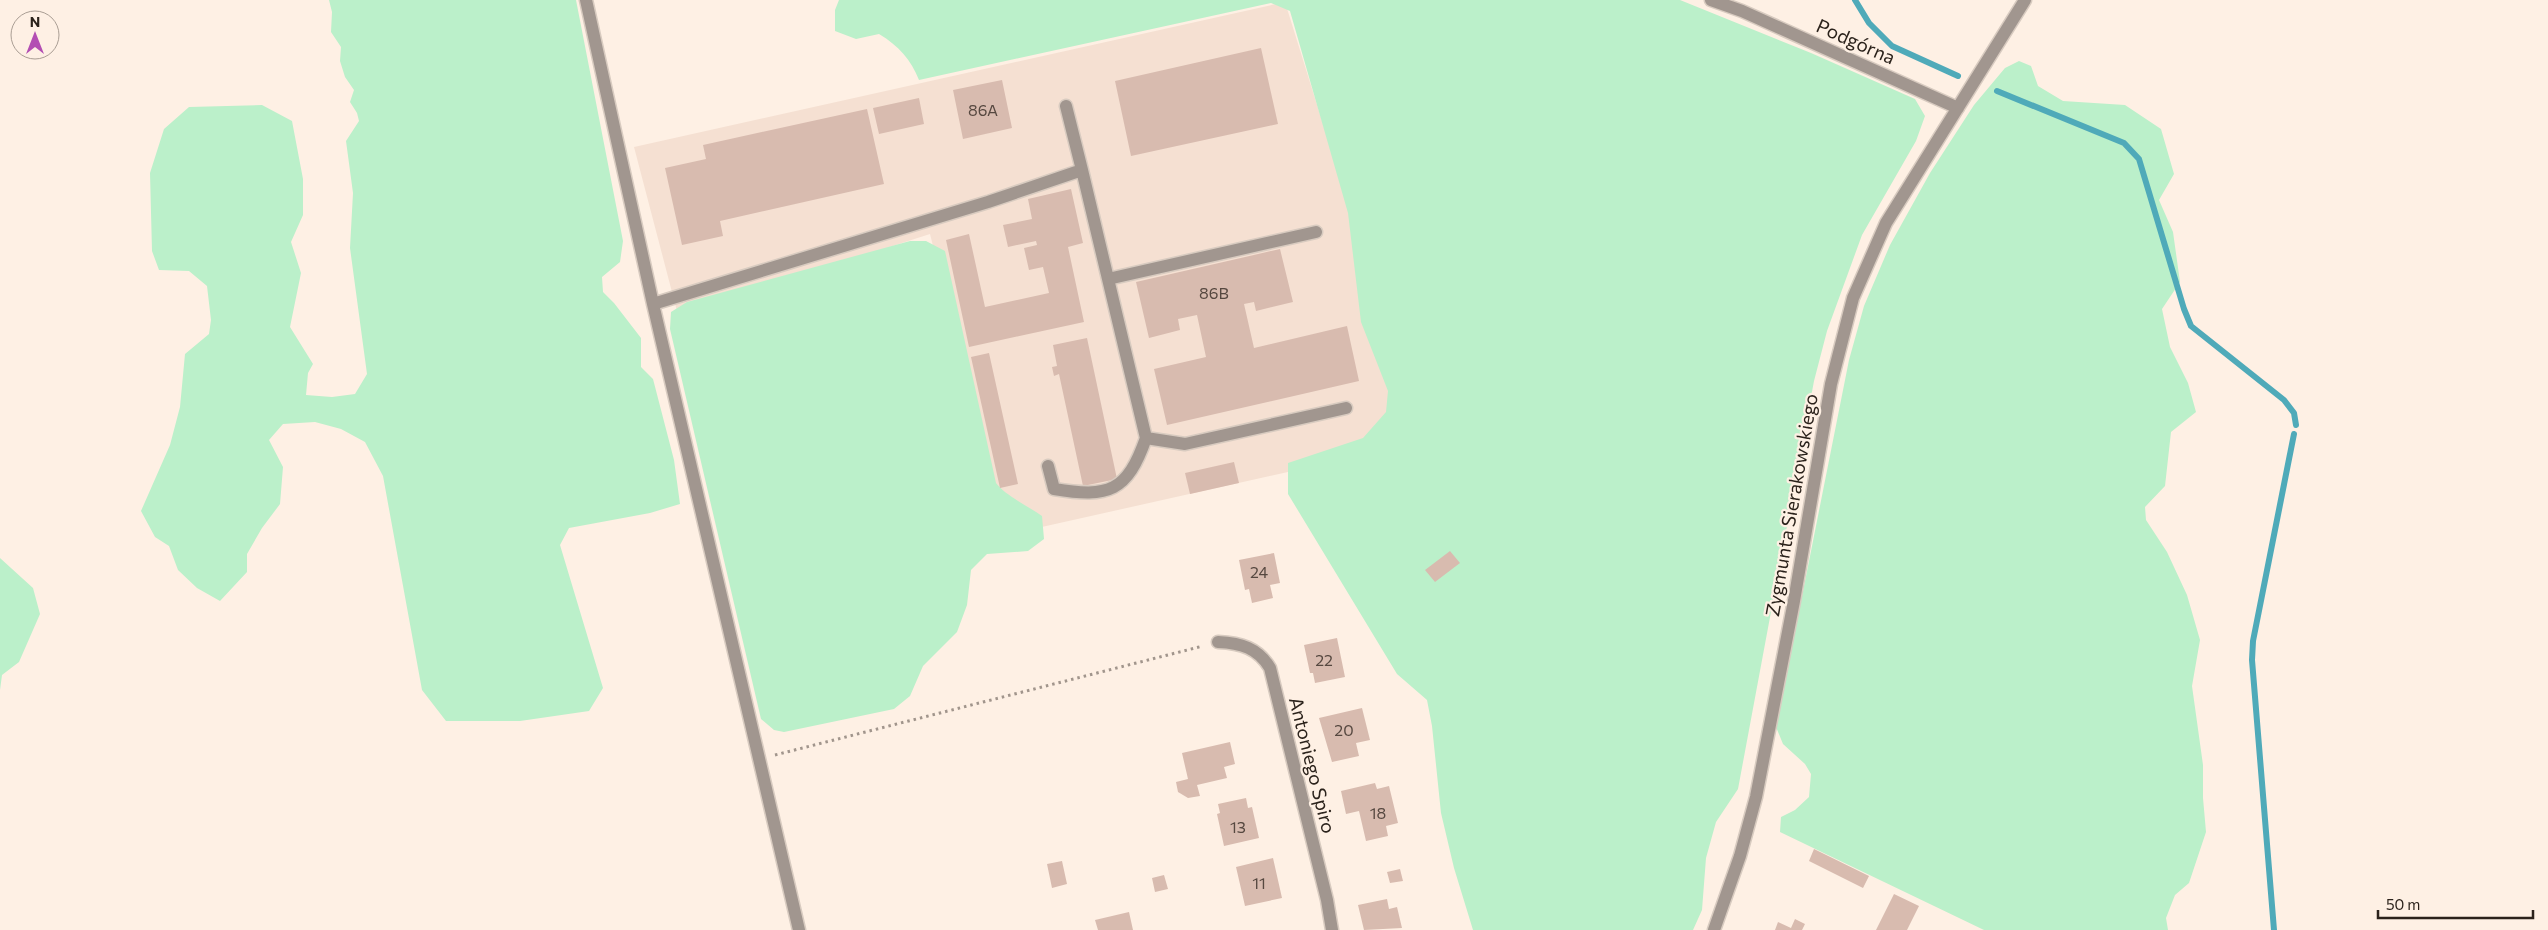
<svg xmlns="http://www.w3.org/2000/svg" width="2548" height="930" font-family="Commissioner,sans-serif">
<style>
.industrial{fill:#f5e0d2}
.green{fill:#bbf0ca}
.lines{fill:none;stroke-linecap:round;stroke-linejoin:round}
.stream{stroke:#4faab9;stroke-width:6}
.building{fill:#d8bbaf}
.minor-casing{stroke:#d8cbc0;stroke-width:15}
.path{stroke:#a1958c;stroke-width:3;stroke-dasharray:2.5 4;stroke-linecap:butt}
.minor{stroke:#a1968f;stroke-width:12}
.labels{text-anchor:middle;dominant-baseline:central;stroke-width:4.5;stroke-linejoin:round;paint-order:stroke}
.number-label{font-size:16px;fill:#564840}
.street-label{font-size:19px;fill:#2b221b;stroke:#fef0e4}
</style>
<rect width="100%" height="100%" fill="#fef0e4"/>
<path class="industrial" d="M 1285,2 L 1422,442 L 1006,535 L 930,234 L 678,315 L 634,147 Z"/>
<path class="green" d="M 329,0 L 576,0 L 623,241 L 620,262 L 602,277 L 603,292 L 614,303 L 641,338 L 641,367 L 653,379 L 674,460 L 680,504 L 650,513 L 569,528 L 560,545 L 603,688 L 589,711 L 520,721 L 446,721 L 422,690 L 383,476 L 365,442 L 341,429 L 315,422 L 283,424 L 269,440 L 283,467 L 280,504 L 262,528 L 247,554 L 247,572 L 220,601 L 197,588 L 178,570 L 169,546 L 155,537 L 141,511 L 170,445 L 180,407 L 185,354 L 209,334 L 211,320 L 207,286 L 189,271 L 159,270 L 152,251 L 150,173 L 164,129 L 189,107 L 262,105 L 292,121 L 303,179 L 303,215 L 291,242 L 301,273 L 290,327 L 313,364 L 308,373 L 306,395 L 332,397 L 355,394 L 367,374 L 350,248 L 353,193 L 346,141 L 359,121 L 357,113 L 350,102 L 354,90 L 345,77 L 340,61 L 341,47 L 331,32 L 332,12 Z
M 839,0 L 1680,0 L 1811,53 L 1915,99 L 1925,116 L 1916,141 L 1862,235 L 1827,331 L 1814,381 L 1738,789 L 1716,822 L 1706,858 L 1702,910 L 1693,930 L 1473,930 L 1454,868 L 1441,813 L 1432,726 L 1427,700 L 1397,674 L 1288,494 L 1288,463 L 1363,438 L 1386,412 L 1388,391 L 1361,322 L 1348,213 L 1290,11 L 1271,3 L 919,80 C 911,60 899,46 879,34 L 856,39 L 835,31 L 835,10 Z
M 2019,61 L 2031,66 L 2038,86 L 2063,101 L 2125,105 L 2161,129 L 2174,174 L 2159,200 L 2173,232 L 2180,282 L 2162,309 L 2170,347 L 2188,383 L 2196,412 L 2171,432 L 2165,486 L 2145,507 L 2146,520 L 2167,552 L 2187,595 L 2200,640 L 2192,686 L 2203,765 L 2203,798 L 2206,832 L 2189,883 L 2175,895 L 2166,918 L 2168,930 L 1984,930 L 1780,832 L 1781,817 L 1795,810 L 1809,797 L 1811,774 L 1805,764 L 1783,744 L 1776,727 L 1849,360 L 1864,306 L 1890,245 L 1930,173 L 1974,105 L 2005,68 Z
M 910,241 L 926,241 L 945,251 L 996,483 C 1006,496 1028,506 1042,516 L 1044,539 L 1028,551 L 987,554 L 971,570 L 967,605 L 957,632 L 923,666 L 910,696 L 894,709 L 784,732 L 774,730 L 761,719 L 670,329 L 671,312 L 687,302 Z
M 0,558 L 33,588 L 40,614 L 19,662 L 2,675 L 0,690 Z"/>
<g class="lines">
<path class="stream" d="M 1855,0 L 1869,23 L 1892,46 L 1958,76
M 1997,91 L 2124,143 L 2139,159 L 2184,309 L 2191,326 L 2284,400 L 2294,413 L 2296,425
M 2274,930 L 2252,660 L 2253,641 L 2294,434"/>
</g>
<path class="building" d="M 1261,48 L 1278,124 L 1131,156 L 1115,81 Z
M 1002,80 L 1012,128 L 963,139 L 953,90 Z
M 919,98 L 924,124 L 879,134 L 873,108 Z
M 867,109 L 884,184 L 720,221 L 723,236 L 682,245 L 665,168 L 706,159 L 703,145 Z
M 1071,189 L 1083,243 L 1068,247 L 1084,322 L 969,347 L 946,240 L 969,234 L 985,307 L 1049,293 L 1043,267 L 1029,270 L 1024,248 L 1037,245 L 1036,241 L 1008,247 L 1003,225 L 1032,219 L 1028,199 Z
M 1280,249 L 1293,302 L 1256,311 L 1254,302 L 1244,304 L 1254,348 L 1347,326 L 1359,381 L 1167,425 L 1154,369 L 1206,357 L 1197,315 L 1178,319 L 1180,330 L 1149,338 L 1136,282 Z
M 1087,338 L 1117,479 L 1083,486 L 1059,374 L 1054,376 L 1052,367 L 1057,366 L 1053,345 Z
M 989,353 L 1018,484 L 1000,488 L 971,357 Z
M 1234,462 L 1239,483 L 1190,494 L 1185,473 Z
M 1450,551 L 1460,563 L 1435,582 L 1425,570 Z
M 1274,553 L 1280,583 L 1270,585 L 1273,598 L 1252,603 L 1249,589 L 1245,590 L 1239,560 Z
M 1337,638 L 1345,677 L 1315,683 L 1313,673 L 1310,673 L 1304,645 Z
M 1362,708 L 1370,740 L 1356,743 L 1359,756 L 1332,762 L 1319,718 Z
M 1230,742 L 1235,764 L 1224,767 L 1227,778 L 1197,785 L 1200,796 L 1188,798 L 1178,792 L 1176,782 L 1188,779 L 1182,753 Z
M 1375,783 L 1377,789 L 1389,786 L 1398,823 L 1386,826 L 1388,836 L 1366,841 L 1359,811 L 1346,814 L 1341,791 Z
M 1246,798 L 1248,808 L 1252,807 L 1259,838 L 1224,846 L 1217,814 L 1220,813 L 1218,804 Z
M 1814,849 L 1869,876 L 1863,888 L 1809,861 Z
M 1273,858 L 1282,898 L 1245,906 L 1236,867 Z
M 1062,861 L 1067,884 L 1052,888 L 1047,864 Z
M 1400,869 L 1403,881 L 1390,883 L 1387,872 Z
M 1164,875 L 1168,889 L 1155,892 L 1152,878 Z
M 1894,894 L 1919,906 L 1907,930 L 1876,930 Z
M 1387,899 L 1389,909 L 1397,907 L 1402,928 L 1364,930 L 1358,905 Z
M 1129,912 L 1133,930 L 1098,930 L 1095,920 Z
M 1795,919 L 1805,924 L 1802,930 L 1775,930 L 1778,922 L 1791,928 Z"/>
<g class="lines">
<defs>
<path id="minor" d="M 586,0 L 653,304 L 799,930
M 1711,0 L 1742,11 L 1958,108
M 1082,170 L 1146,438 L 1185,444 L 1346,408
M 1108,279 L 1316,232
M 653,304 L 988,202 L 1082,170 L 1066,106
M 1048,466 L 1054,489 C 1109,498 1127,492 1146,438
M 1218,642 C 1241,643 1258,648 1270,668 L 1327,900 L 1332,930
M 1714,930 L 1740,856 L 1756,797 L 1794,601 L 1831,384 L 1853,298 L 1886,223 L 2025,0"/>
</defs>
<use href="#minor" class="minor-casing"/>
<path class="path" d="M 775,755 L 1203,646"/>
<use href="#minor" class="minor"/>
</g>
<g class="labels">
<g class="number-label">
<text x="983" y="109">86A</text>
<text x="1214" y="292">86B</text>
<text x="1259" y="571">24</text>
<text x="1324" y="659">22</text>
<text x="1344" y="729">20</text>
<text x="1378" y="812">18</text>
<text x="1238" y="826">13</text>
<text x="1259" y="882">11</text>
</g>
<g class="street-label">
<text transform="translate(1856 41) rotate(24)">Podgórna</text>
<text transform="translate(1791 505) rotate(-80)">Zygmunta Sierakowskiego</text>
<text transform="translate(1313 765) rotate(76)">Antoniego Spiro</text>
</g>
</g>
<g transform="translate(35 35)"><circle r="24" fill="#fef0e4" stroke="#aa9e94"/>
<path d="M0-4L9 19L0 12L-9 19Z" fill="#b34eb3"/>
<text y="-8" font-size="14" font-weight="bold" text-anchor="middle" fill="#2b221b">N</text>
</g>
<path d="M2378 910v8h155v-8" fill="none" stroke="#2b221b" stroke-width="2.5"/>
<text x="2386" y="910" font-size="15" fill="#2b221b" stroke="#fef0e4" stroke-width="4" paint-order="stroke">50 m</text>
</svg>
